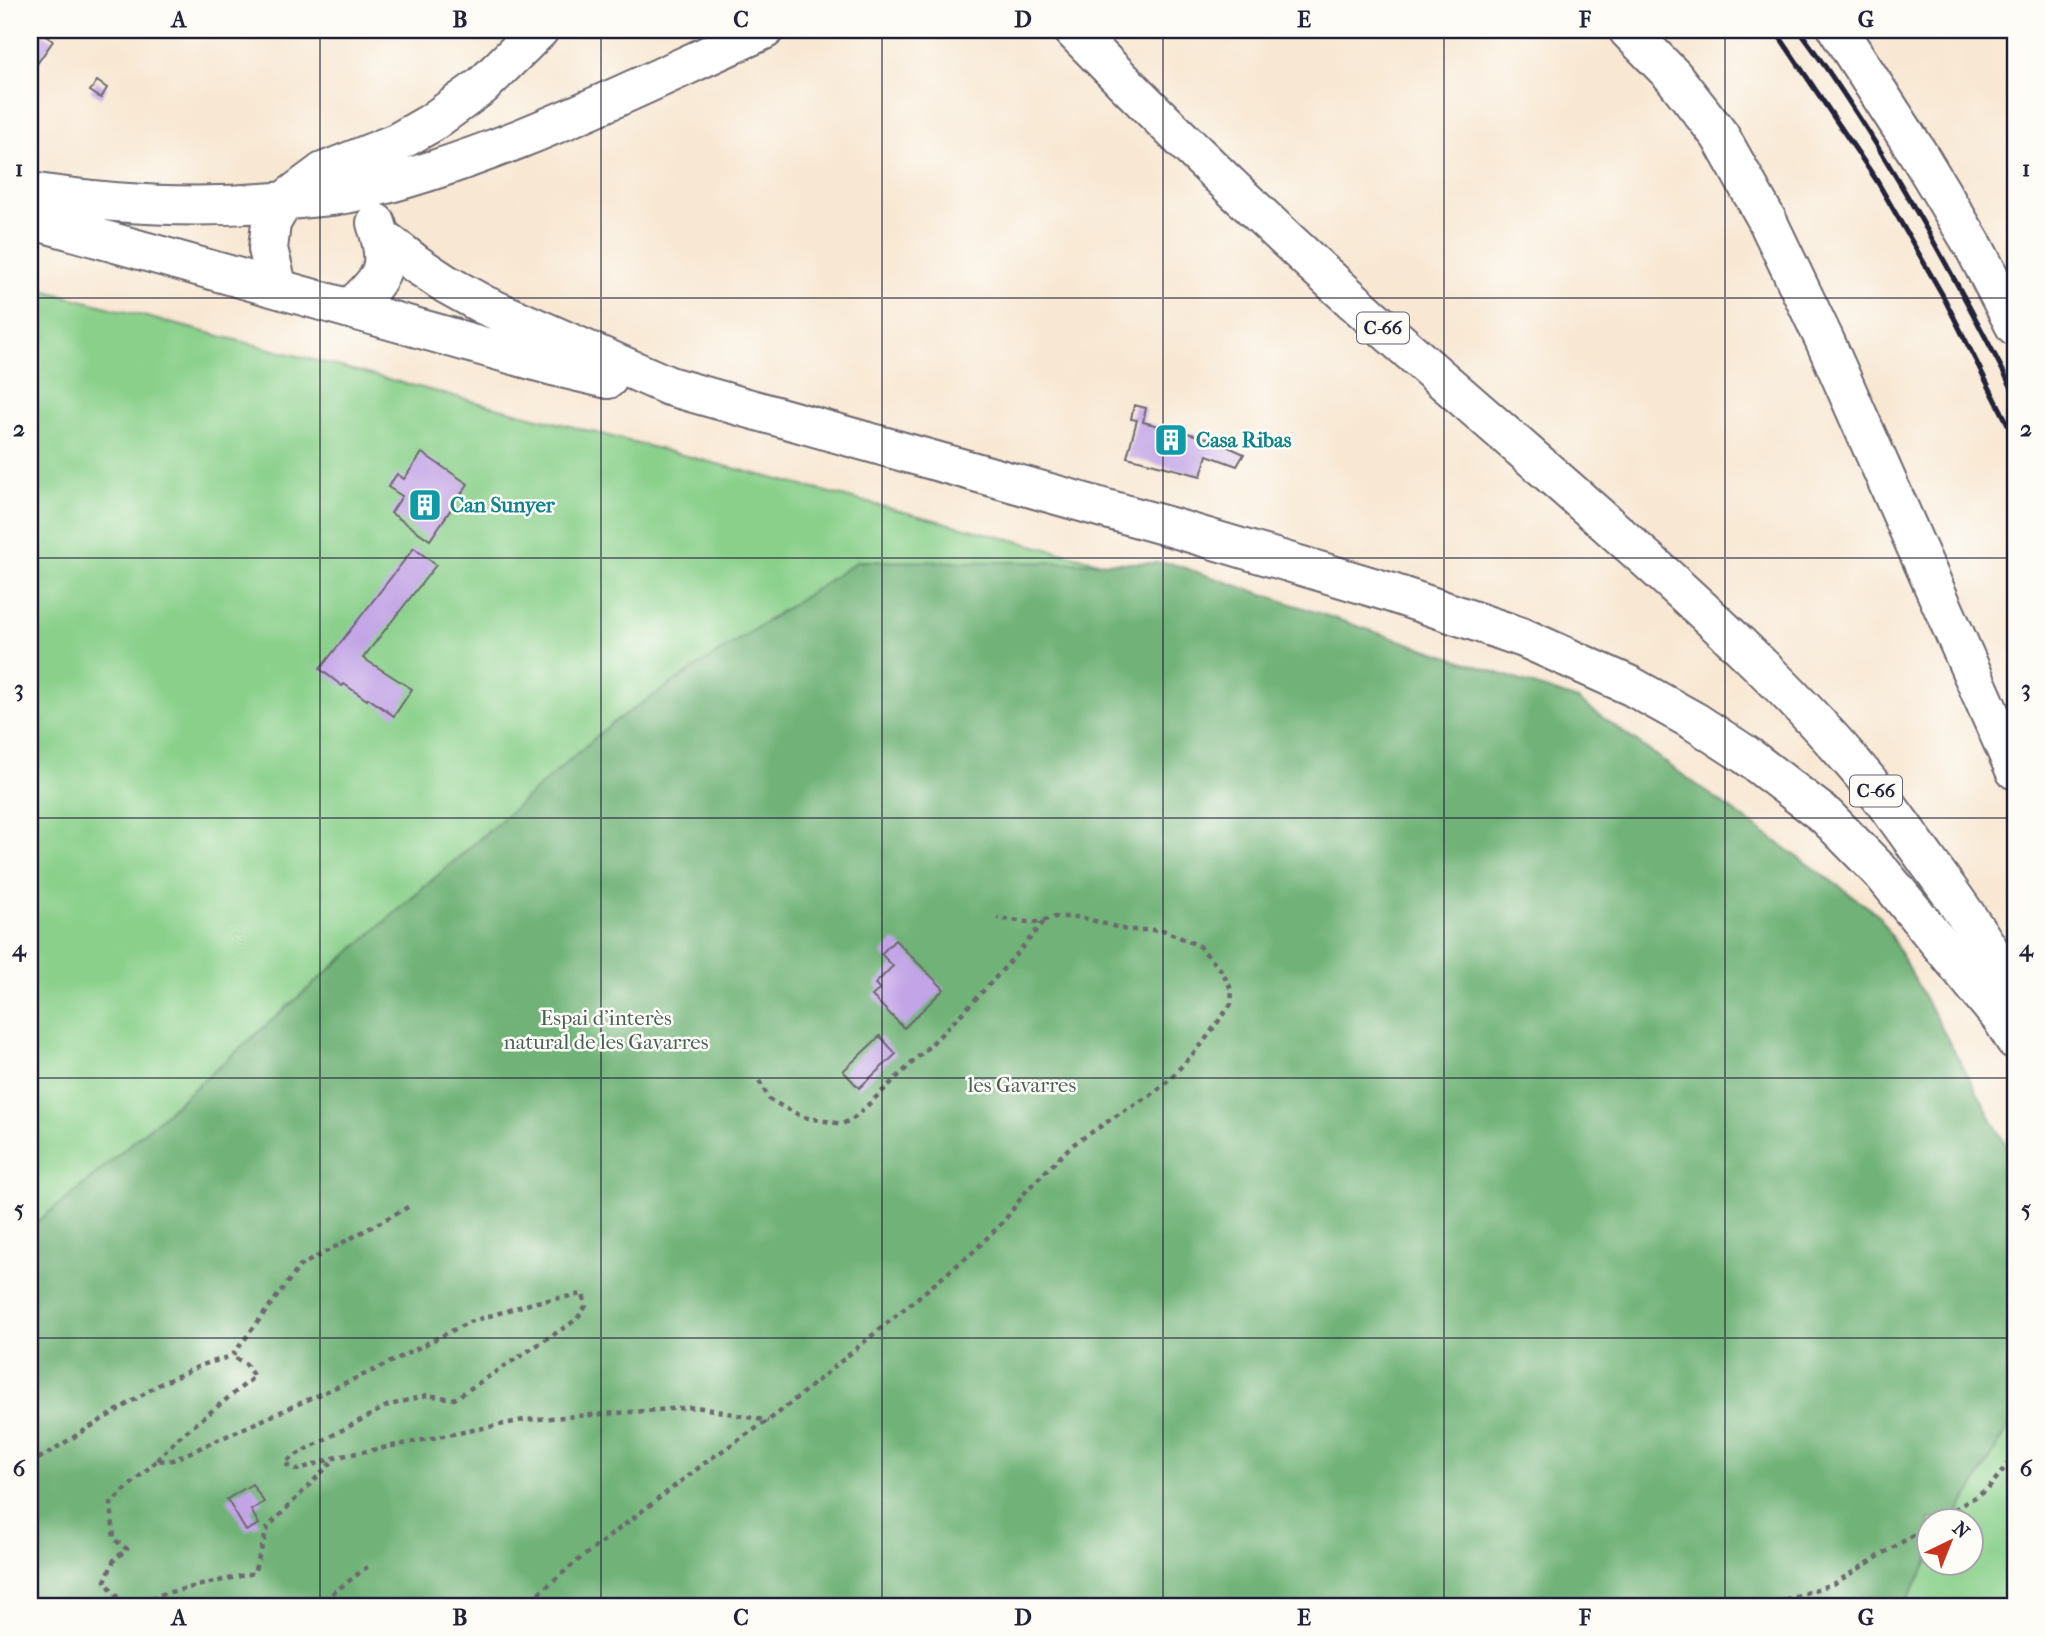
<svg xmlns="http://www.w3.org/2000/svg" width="2045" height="1636" font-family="'IM FELL French Canon',serif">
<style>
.green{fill:#8ad08b;stroke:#567963;stroke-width:2;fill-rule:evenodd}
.forest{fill:#6fb277;stroke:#486a59;stroke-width:2}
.building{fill:#c3a4e6}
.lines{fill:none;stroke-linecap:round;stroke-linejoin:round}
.minor-casing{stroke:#6d6770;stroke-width:42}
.highway-casing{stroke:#6d6770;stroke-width:42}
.path{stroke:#6d6770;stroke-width:4.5;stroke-dasharray:5 5;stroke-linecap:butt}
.minor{stroke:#fff;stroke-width:38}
.highway{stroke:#fff;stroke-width:38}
.rail{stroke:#22223b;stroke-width:5}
.grid{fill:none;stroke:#22223b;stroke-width:2;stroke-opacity:0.55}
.labels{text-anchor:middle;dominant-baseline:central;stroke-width:5;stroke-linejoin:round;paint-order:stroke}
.shield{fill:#fdfcf7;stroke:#646373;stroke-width:2}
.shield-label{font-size:19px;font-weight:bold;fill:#22223b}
.culture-label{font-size:21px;font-weight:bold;fill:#0d838f;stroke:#fdfcf7;text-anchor:start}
.park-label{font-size:21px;fill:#465f57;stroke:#fdfcf7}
.neatline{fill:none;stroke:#22223b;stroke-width:2.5}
.grid-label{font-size:23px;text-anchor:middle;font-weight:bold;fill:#22223b}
</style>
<rect width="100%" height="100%" fill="#fdfcf7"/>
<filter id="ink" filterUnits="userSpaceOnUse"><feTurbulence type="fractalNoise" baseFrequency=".0143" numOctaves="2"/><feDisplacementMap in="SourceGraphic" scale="14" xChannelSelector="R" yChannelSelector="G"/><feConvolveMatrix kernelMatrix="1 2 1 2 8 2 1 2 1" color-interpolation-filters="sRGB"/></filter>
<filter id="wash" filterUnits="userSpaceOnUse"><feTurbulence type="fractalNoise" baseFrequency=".00686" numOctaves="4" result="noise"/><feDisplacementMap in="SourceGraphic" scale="28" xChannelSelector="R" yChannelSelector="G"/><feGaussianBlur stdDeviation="1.57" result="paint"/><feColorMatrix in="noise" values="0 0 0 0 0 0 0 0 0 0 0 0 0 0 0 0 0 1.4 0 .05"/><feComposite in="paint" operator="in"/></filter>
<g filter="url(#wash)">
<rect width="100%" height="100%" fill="#f8e7d2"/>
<path class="green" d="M 30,287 L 1102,563 L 2015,1361 L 2015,1606 L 30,1606 ZM 1930,1520 L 1972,1520 L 1972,1562 L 1930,1562 Z"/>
<path class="forest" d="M 858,561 L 1170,563 L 1578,700 L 1879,915 L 2015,1161 L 2015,1417 L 1954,1520 L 1930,1520 L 1929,1561 L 1903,1606 L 30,1606 L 30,1227 L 72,1195 L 612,723 Z"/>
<g id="blocks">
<path class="building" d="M 30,30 L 37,30 L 53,41 L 34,68 L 30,65 Z
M 97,81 L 107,88 L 101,98 L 90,91 Z
M 1134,405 L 1146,408 L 1143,422 L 1211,439 L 1244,454 L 1237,466 L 1207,455 L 1201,476 L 1127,457 L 1137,420 L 1131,419 Z
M 422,453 L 468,484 L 430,540 L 391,513 L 402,496 L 388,487 L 397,474 L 404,479 Z
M 414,548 L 436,565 L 363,658 L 412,689 L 394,716 L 368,698 L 367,700 L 344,684 L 342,686 L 320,669 Z
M 895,940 L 944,989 L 904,1028 L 872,996 L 880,989 L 875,984 L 893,966 L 881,954 Z
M 880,1036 L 896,1054 L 859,1088 L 843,1071 Z
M 252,1484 L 264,1502 L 251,1510 L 259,1524 L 246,1531 L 227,1499 Z"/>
</g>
</g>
<g filter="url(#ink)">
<use href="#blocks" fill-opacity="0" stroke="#6d6770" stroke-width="2"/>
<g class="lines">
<defs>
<path id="minor" d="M 1628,30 L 1673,76 L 1720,136 L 1767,220 L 1824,339 L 2015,770
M 1838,30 L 1917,152 L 1974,247 L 2015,326
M 30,192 C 122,206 216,211 309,198 C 323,197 337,196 351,193 C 495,160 630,90 764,30
M 30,219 L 553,366 L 608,379
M 381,237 L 416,264 L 446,284 L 484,305 L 669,386 L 1174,528 L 1389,592 L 1524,638 L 1631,686 L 1694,721 L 1746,755 L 1826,816 L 1882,873 L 2002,1019 L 2015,1040
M 278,288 L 268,249 L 271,223 L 283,202 L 323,172 L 396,143 L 431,123 L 482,86 L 539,30
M 350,308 C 384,278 391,267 376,223"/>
<path id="highway" d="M 1073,30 C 1185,145 1301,256 1422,362 C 1499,429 1576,496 1652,564 C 1726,631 1799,699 1863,775 C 1887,803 1907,833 1928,862 C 1959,904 1989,947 2015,992"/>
</defs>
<use href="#minor" class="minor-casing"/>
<use href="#highway" class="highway-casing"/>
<path class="path" d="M 759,1081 L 770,1100 L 803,1117 L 842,1124 L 854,1118 C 921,1055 988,991 1045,920
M 408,1207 L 300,1266 L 232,1356 L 246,1364 L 254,1377 L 177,1439 L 156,1461 L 173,1460 L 381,1367 L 469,1322 L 536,1302 L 583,1294 L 586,1306 L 576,1320 L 454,1399 L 427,1395 L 387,1406 L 292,1457 L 285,1464 L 297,1470 L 337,1457 L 524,1420 L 697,1407 L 768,1421
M 156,1461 L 111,1503 L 114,1539 L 127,1549 L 114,1560 L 105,1581 L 118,1598 L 133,1604 L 166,1593 L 254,1573 L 268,1527 L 336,1458
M 30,1464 L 160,1384 L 202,1365 L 232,1356
M 1937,1520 L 1988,1489 L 2015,1455
M 316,1606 L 371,1564
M 523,1606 L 576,1562 L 710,1459 L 776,1415 L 973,1252 L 1004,1221 L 1027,1190 L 1071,1146 L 1122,1112 L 1151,1095 L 1166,1083 L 1202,1044 L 1231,1004 L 1232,991 L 1222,971 L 1199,946 L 1163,930 L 1127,930 L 1080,917 L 1055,917 L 1034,923 L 997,918
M 1766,1606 L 1835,1583 L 1930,1525"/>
<use href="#minor" class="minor"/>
<use href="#highway" class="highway"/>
<path class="rail" d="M 1775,30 L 1877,181 L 1942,294 L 2015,438
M 1799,30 C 1883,144 1950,268 2015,394"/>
</g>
</g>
<path class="grid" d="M 320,30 L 320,1606M 601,30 L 601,1606M 882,30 L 882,1606M 1163,30 L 1163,1606M 1444,30 L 1444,1606M 1725,30 L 1725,1606M 30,298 L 2015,298M 30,558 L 2015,558M 30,818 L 2015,818M 30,1078 L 2015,1078M 30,1338 L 2015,1338"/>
<defs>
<symbol id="building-square" viewBox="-11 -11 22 22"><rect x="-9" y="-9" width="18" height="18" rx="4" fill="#0f9aa8" stroke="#fdfcf7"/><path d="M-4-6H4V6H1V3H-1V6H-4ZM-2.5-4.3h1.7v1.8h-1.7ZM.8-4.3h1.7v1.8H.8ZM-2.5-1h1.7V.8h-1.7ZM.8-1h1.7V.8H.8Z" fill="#fff"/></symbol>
</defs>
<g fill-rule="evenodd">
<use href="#building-square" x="1152" y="421" width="38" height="38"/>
<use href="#building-square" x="406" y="486" width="38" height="38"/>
</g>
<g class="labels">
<g class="shield">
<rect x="1357" y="312.5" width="52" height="31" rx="5"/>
<rect x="1850" y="775.5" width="52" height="31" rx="5"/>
</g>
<g class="shield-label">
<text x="1383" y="328">C-66</text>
<text x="1876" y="791">C-66</text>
</g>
<g class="culture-label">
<text x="1196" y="440">Casa Ribas</text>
<text x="450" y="505">Can Sunyer</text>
</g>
<g class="park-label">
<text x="606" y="1018">Espai d'interès<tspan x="606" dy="24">natural de les Gavarres</tspan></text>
<text x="1022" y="1085">les Gavarres</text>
</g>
</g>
<rect width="2045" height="1636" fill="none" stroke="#fdfcf7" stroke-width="77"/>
<g transform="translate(1950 1542) rotate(43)"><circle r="33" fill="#fdfcf7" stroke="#a5a5ac" stroke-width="2"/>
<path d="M0-5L12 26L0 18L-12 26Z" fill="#c8321e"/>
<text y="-10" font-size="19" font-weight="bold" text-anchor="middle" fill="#22223b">N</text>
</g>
<rect x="38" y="38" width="1969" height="1560" class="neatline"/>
<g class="grid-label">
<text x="179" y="27">A</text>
<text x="460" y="27">B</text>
<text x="741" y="27">C</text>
<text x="1023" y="27">D</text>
<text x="1304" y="27">E</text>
<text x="1585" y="27">F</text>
<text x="1866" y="27">G</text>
<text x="19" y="176">1</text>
<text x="2026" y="176">1</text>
<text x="19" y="436">2</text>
<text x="2026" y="436">2</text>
<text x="19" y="696">3</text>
<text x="2026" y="696">3</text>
<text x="19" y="956">4</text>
<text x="2026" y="956">4</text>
<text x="19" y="1216">5</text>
<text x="2026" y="1216">5</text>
<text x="19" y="1476">6</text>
<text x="2026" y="1476">6</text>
<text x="179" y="1625">A</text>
<text x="460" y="1625">B</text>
<text x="741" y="1625">C</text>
<text x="1023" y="1625">D</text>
<text x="1304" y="1625">E</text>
<text x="1585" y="1625">F</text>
<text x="1866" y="1625">G</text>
</g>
</svg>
